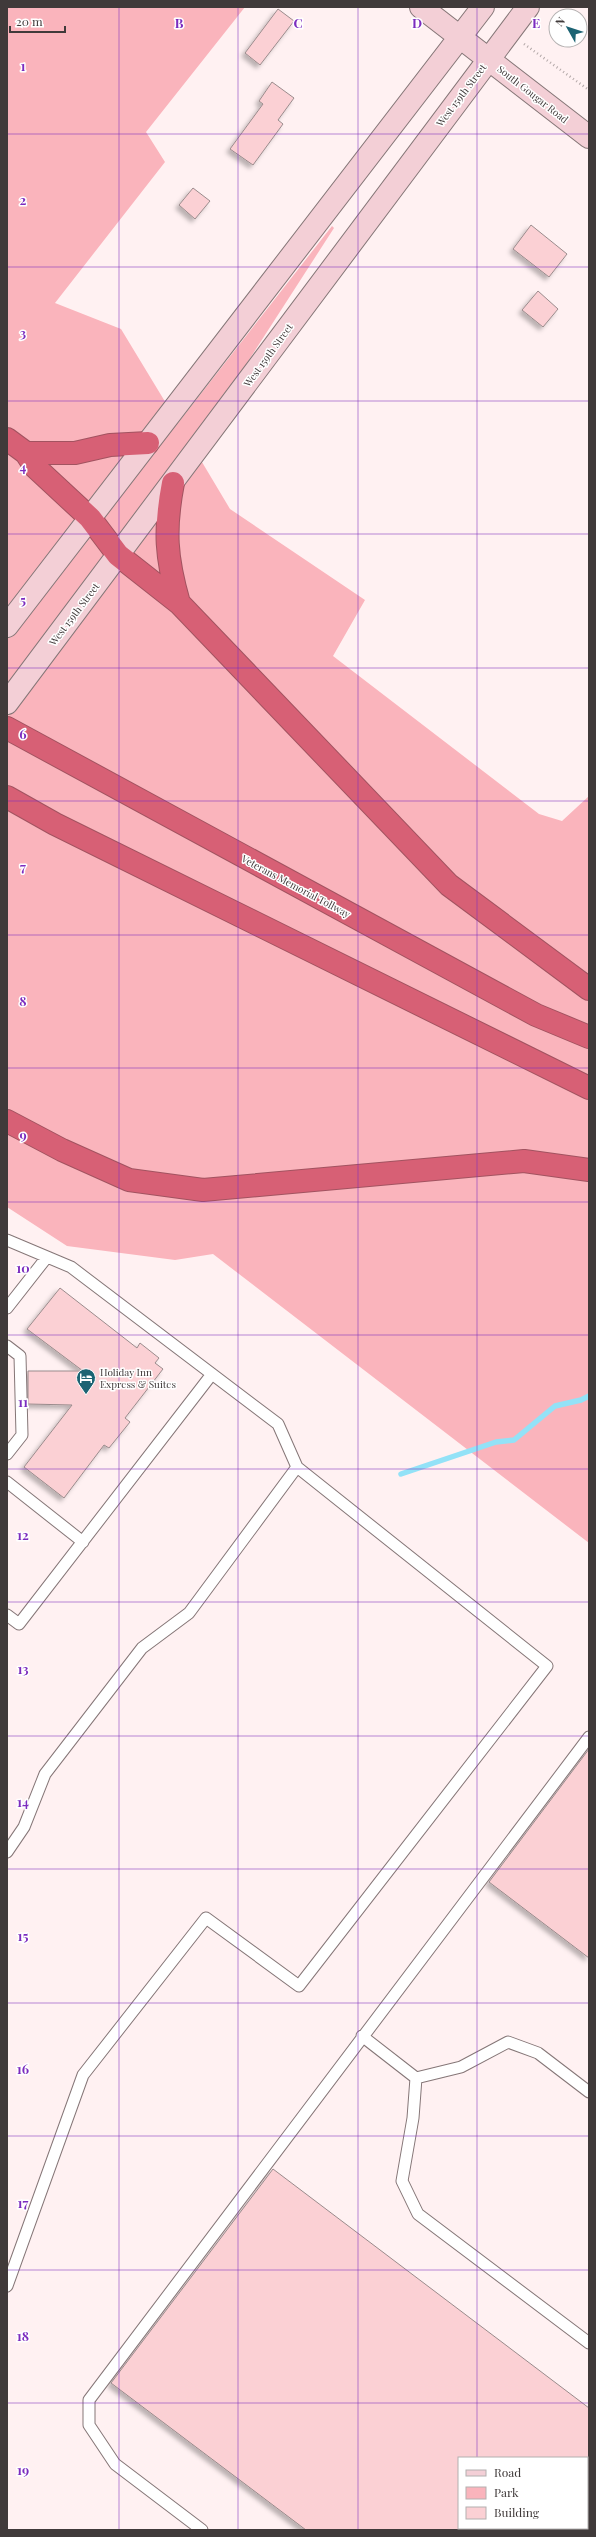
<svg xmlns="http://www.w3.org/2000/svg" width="596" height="2537" font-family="'Playfair Display',serif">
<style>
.green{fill:#fab4bc}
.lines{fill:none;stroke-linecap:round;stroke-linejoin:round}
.stream{stroke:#93e2f7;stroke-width:5.5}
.building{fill:#fbd0d4;stroke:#9a8b8c;filter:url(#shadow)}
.lane-casing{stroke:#857677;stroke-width:13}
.secondary-casing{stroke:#857677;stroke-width:24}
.highway-casing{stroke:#a25360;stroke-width:24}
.path{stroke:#b3a8a8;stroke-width:2.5;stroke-dasharray:1 3;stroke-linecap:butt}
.lane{stroke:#fff;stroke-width:11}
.secondary{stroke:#f3cfd6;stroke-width:22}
.highway{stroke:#d76075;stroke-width:22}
.grid{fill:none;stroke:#7b2cbf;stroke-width:1;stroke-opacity:0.55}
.labels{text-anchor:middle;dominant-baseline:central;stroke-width:3;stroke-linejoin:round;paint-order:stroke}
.street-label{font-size:10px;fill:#403a3a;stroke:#fff}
.poi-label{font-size:10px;fill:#403a3a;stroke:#fff;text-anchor:start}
.grid-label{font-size:13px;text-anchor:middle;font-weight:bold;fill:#7b2cbf;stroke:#fff;stroke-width:3;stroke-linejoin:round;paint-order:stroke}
</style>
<defs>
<filter id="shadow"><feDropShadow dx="-3.5" dy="3.5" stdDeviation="2" flood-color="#0004"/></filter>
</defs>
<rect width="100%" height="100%" fill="#fff1f2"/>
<path class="green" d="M 7,7 L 245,7 L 146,132 L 165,162 L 55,303 L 121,329 L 178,423 L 332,226 L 334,228 L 236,380 L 190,442 L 230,509 L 365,600 L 333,656 L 539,814 L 562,821 L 589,796 L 589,1543 L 213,1254 L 175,1260 L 67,1246 L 7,1207 Z"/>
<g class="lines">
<path class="stream" d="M 401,1474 L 496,1442 L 514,1440 L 555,1406 L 581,1400 L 589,1396"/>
</g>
<path class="building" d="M 278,9 L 294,21 L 260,65 L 245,53 Z
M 272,82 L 294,98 L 278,120 L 283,124 L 253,165 L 230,149 L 263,104 L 259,101 Z
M 193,188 L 210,201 L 195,219 L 179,205 Z
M 531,225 L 567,254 L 549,277 L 513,249 Z
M 538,291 L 558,309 L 543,327 L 522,310 Z
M 60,1288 L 137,1348 L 140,1343 L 159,1358 L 155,1363 L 163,1369 L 125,1418 L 130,1422 L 109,1448 L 104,1445 L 64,1498 L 24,1467 L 72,1405 L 28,1404 L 28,1371 L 83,1371 L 27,1329 Z
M 589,1749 L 589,1958 L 489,1882 Z
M 273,2169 L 589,2408 L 589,2458 L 459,2458 L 459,2530 L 306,2530 L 111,2383 Z"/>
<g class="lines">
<defs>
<path id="lane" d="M 7,1240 L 71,1267 L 278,1424 L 297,1467 L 547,1666 L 299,1986 L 206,1918 L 83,2075 L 7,2286
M 7,1308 L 47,1257
M 7,1346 L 20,1356 L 22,1435 L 7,1454
M 7,1482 L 83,1542
M 7,1615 L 19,1624 L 212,1374
M 7,1852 L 24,1827 L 45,1774 L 142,1648 L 189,1613 L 297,1467
M 362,2036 L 416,2078 L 413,2118 L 402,2181 L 418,2214 L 589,2343
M 416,2078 L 461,2067 L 508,2042 L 538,2053 L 589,2092
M 202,2530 L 115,2464 L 89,2425 L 89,2400 L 589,1737"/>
<path id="secondary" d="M 421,7 L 589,137
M 7,626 L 483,7
M 7,703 L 528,7"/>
<path id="highway" d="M 7,439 L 26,453 L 35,467 L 90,518 L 118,555 L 179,603 L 449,885 L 589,989
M 26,453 L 75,453 L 110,445 L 148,443
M 173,483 C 164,530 166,558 179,603
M 7,728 L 536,1015 L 589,1037
M 7,797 L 55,824 L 589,1088
M 7,1121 L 62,1150 L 129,1180 L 203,1190 L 524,1161 L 589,1170"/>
</defs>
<use href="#lane" class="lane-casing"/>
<use href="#secondary" class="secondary-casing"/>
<use href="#highway" class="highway-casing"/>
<path class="path" d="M 524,44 L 589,90"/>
<use href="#lane" class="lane"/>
<use href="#secondary" class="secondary"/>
<use href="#highway" class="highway"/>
</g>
<path class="grid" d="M 119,7 L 119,2530M 238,7 L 238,2530M 358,7 L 358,2530M 477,7 L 477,2458M 7,134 L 589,134M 7,267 L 589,267M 7,401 L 589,401M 7,534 L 589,534M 7,668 L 589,668M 7,801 L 589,801M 7,935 L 589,935M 7,1068 L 589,1068M 7,1202 L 589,1202M 7,1335 L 589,1335M 7,1469 L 589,1469M 7,1602 L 589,1602M 7,1736 L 589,1736M 7,1869 L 589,1869M 7,2003 L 589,2003M 7,2136 L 589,2136M 7,2270 L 589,2270M 7,2403 L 589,2403M 477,2528 L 477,2530"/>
<defs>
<symbol id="hotel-pin" viewBox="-11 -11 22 30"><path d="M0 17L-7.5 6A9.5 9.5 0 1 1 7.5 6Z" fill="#1c6373" stroke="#fff"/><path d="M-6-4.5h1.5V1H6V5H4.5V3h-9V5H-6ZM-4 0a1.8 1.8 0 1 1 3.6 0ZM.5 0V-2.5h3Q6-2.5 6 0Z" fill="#fff"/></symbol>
</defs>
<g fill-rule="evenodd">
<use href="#hotel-pin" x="75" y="1367" width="22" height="30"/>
</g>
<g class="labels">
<g class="street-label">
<text transform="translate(533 94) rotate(38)">South Gougar Road</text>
<text transform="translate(461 95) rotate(-53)">West 159th Street</text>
<text transform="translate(268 355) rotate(-54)">West 159th Street</text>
<text transform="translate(74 614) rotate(-53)">West 159th Street</text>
<text transform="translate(296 886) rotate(28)">Veterans Memorial Tollway</text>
</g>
<g class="poi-label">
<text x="100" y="1372">Holiday Inn<tspan x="100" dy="12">Express &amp; Suites</tspan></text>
</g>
</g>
<g class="grid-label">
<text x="179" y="28">B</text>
<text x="298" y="28">C</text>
<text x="417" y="28">D</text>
<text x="536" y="28">E</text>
<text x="23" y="71">1</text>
<text x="23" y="205">2</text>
<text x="23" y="338">3</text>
<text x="23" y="472">4</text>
<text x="23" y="605">5</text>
<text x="23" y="739">6</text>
<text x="23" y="872">7</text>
<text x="23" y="1006">8</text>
<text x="23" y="1140">9</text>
<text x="23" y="1273">10</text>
<text x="23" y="1407">11</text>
<text x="23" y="1540">12</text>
<text x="23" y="1674">13</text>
<text x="23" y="1807">14</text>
<text x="23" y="1941">15</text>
<text x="23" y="2074">16</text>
<text x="23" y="2208">17</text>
<text x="23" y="2341">18</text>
<text x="23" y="2475">19</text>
</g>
<rect width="596" height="2537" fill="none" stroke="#403a3a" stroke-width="16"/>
<rect x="458" y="2457" width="130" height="72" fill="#ffffff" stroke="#b3b0b0"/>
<rect x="466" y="2470" width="20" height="6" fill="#f3cfd6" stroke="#b3b0b0"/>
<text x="494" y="2477" font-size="12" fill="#403a3a">Road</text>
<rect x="466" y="2487" width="20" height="12" fill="#fab4bc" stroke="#b3b0b0"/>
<text x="494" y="2497" font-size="12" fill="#403a3a">Park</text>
<rect x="466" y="2507" width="20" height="12" fill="#fbd0d4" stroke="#b3b0b0"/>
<text x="494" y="2517" font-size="12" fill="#403a3a">Building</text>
<g transform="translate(568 28) rotate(309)"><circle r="19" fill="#ffffff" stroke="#b3b0b0"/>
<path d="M0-3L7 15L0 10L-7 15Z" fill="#1c6373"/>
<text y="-6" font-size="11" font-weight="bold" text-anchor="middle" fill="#403a3a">N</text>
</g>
<path d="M10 26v6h55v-6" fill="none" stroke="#403a3a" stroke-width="2"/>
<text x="16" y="26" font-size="12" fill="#403a3a" stroke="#ffffff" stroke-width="3" paint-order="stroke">20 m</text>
</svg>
